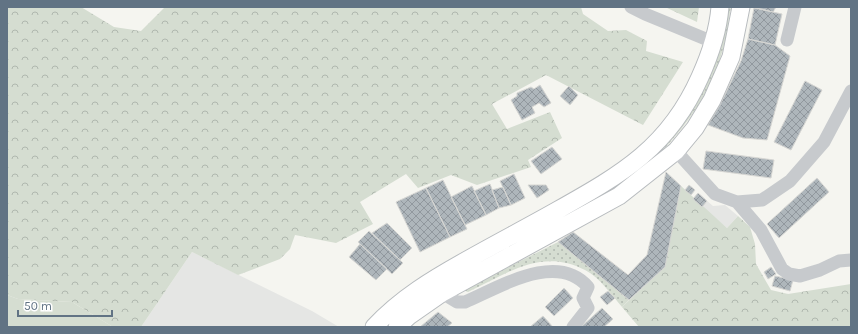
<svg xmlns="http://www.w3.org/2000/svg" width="858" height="334" font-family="Karla,sans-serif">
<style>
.built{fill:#e5e6e4}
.green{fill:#d5ddd1}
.forest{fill:url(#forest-crowns)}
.garden{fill:url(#garden-dots)}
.building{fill:url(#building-cross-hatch);stroke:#d6d6d3}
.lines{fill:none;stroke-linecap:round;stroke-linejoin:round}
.major-casing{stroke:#b7bbbe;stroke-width:19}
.minor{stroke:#c7cacd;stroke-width:13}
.major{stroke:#fff;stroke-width:17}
</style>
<defs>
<pattern id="forest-crowns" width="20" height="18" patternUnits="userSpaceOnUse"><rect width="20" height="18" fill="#d5ddd1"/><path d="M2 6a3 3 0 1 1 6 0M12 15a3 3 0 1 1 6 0" fill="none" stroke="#b0b8af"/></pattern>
<pattern id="garden-dots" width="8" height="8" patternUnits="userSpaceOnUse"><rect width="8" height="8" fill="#d5ddd1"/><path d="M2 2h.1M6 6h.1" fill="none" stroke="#b0b8af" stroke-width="1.8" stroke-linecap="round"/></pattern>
<pattern id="building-cross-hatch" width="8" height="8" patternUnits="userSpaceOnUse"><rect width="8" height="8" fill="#aeb6bb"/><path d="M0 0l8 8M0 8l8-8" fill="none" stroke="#91989e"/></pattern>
</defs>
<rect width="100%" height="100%" fill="#f5f5f0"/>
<path class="built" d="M 698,193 L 713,206 L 725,205 L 738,216 L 727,228 L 693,199 Z
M 192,252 L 312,311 L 339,327 L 141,327 Z"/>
<path class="green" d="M 7,295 L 18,299 L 72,302 L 113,327 L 7,327 Z"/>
<path class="forest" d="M 7,7 L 81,7 L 114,27 L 141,31 L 165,7 L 581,7 L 583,14 L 608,31 L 626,30 L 647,41 L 646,51 L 683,62 L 643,125 L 546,75 L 492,104 L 507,129 L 550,112 L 562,138 L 528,160 L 531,167 L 477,185 L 451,175 L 418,188 L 406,174 L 360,202 L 373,224 L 336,243 L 295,235 L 290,249 L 280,259 L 238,275 L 192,252 L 141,327 L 113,327 L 72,302 L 18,299 L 7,295 Z
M 665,7 L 699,7 L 697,22 Z
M 681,186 L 727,228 L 738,216 L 750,227 L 755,244 L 756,264 L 771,290 L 788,294 L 851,284 L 851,327 L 639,327 L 622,307 L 665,267 Z"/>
<path class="garden" d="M 728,7 L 731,7 L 730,12 C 728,23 727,35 724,45 C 711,99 672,146 631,180 L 408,309 L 388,327 L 383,327 L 392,319 L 673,135 C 682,122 693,109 701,94 C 716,67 722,37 728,7 Z
M 558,242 L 629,300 L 622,307 C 611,294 600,278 585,270 C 542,247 506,274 468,292 L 463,290 Z"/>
<path class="building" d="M 754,7 L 776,7 L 773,12 Z
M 754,8 L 782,14 L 775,45 L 748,39 Z
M 748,39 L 775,45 L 790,56 L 767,140 L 743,138 L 708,125 L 720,105 L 741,61 Z
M 805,81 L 822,90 L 791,150 L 774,142 Z
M 540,85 L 551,103 L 544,107 L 539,103 L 532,107 L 535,113 L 522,120 L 511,100 L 517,96 L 517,93 L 531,87 L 534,89 Z
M 569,86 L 578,95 L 570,105 L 560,96 Z
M 552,147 L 562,159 L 541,174 L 531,161 Z
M 706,151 L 774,160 L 771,178 L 703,169 Z
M 666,172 L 681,186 L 665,267 L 629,300 L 558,242 L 573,232 L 628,275 L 647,255 Z
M 514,174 L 525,198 L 511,205 L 500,181 Z
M 817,178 L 829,192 L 779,238 L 767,224 Z
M 443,180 L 467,229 L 450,237 L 426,188 Z
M 490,184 L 499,208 L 486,215 L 474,191 Z
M 528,185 L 546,185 L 549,190 L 537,198 Z
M 689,185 L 695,190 L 691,195 L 685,190 Z
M 472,186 L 486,215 L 465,225 L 451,197 Z
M 503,187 L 511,205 L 499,208 L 492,190 Z
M 426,188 L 450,237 L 420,252 L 396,202 Z
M 698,193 L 707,201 L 702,207 L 693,199 Z
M 387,223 L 412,248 L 400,260 L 372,233 Z
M 369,231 L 403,263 L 392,274 L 358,242 Z
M 360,244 L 387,269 L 376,280 L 349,257 Z
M 771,267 L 776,274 L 768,279 L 764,272 Z
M 775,276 L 793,280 L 790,291 L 772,286 Z
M 564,288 L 573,298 L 554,316 L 545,307 Z
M 608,291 L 615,298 L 607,305 L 600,297 Z
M 602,308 L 613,319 L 604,327 L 581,327 Z
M 438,312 L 452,323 L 447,327 L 420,327 Z
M 543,316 L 553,327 L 530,327 Z"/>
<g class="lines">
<defs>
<path id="major" d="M 374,327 C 401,298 433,279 467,260 C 497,243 528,227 558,210 C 622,174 669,147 700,77 C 710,55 718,31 720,7
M 397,327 L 409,316 L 442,293 L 619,196 L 676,151 L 695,128 L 712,100 L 731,57 L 741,7"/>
</defs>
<use href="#major" class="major-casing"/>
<path class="minor" d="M 631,7 L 645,14 L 713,42
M 787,40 L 795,7
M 676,151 L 715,194 L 737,202 L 762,200 L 790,181 L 824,142 L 851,91
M 737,202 L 761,230 L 782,269 L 789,274 L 800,276 L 820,270 L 839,261 L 851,260
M 442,293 L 457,302 L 465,302 C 500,287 557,251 588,287 L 583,298 L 588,308 L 573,327"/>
<use href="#major" class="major"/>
</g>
<rect width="858" height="334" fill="none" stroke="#617384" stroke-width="16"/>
<path d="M18 310v6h94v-6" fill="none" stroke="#617384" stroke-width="2"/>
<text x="24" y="310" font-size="12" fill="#617384" stroke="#ffffff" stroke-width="3" paint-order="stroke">50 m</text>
</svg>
